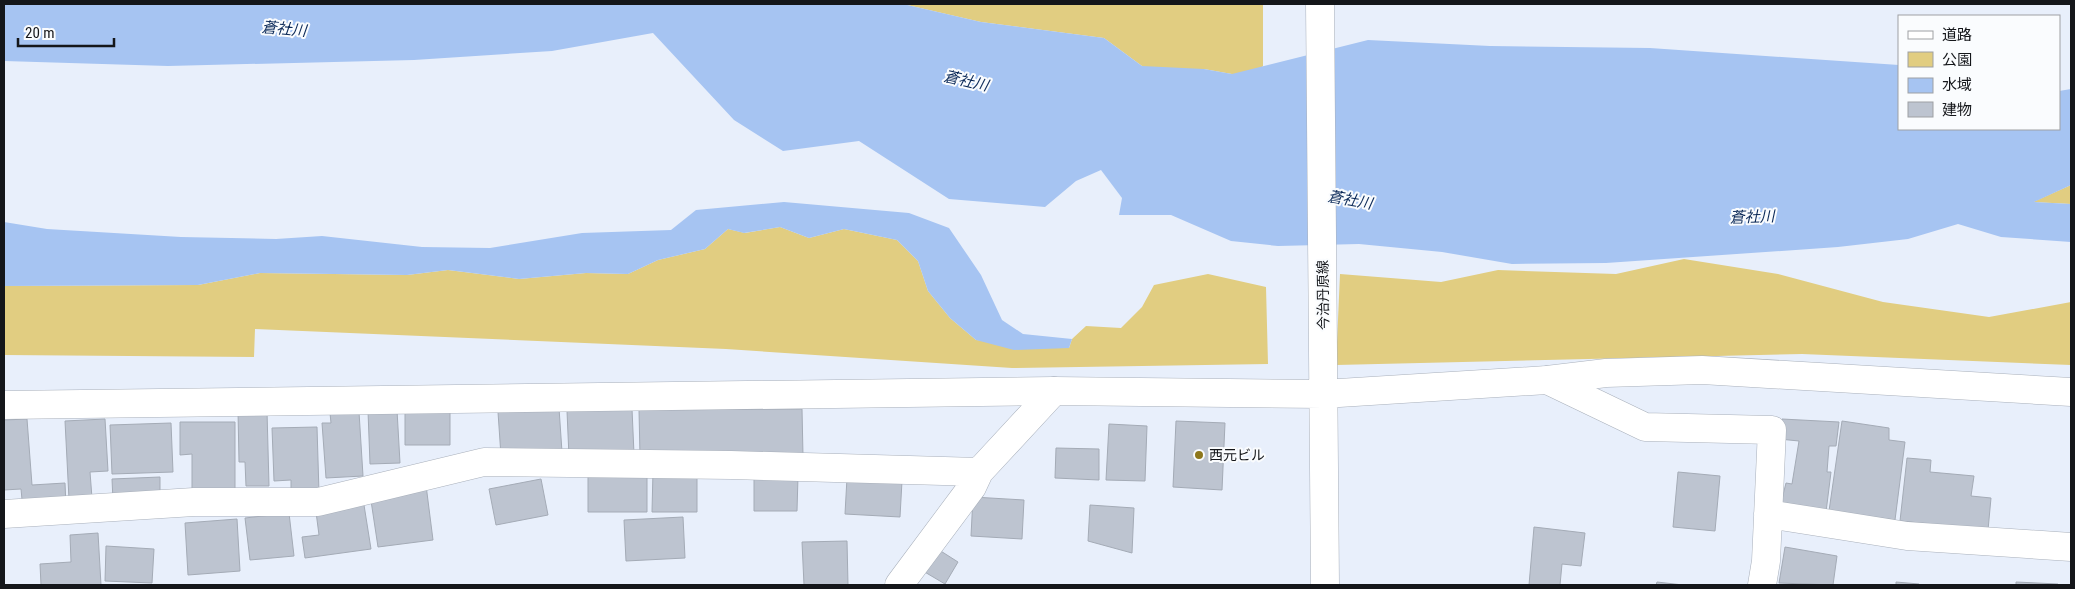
<svg xmlns="http://www.w3.org/2000/svg" width="2075" height="589" font-family="'Roboto Condensed','Noto Sans JP',sans-serif">
<style>
.green{fill:#e1cd81}
.water{fill:#a6c4f2}
.building{fill:#bdc4d0;stroke:#a4abb6}
.lines{fill:none;stroke-linecap:round;stroke-linejoin:round}
.street-casing{stroke:#a9b0bb;stroke-width:29}
.secondary-casing{stroke:#a9b0bb;stroke-width:29}
.street{stroke:#fff;stroke-width:28}
.secondary{stroke:#fff;stroke-width:28}
.poi-dot{fill:#8d771c;stroke:#fafcfe;stroke-width:2}
.labels{text-anchor:middle;dominant-baseline:central;stroke-width:4;stroke-linejoin:round;paint-order:stroke}
.street-label{font-size:14px;fill:#14161a;stroke:#fafcfe}
.poi-label{font-size:14px;fill:#14161a;stroke:#fafcfe;text-anchor:start}
.water-label{font-size:15px;font-style:italic;fill:#0b2958;stroke:#fafcfe}
</style>
<rect width="100%" height="100%" fill="#e8effb"/>
<path class="green" d="M 903,4 L 1263,4 L 1263,66 L 1254,78 L 1204,69 L 1161,80 L 1104,38 L 981,22 Z
M 2071,185 L 2071,204 L 2033,202 Z
M 780,227 L 809,238 L 844,229 L 897,240 L 918,261 L 928,291 L 950,318 L 976,340 L 1069,348 L 1072,339 L 1086,326 L 1121,328 L 1142,307 L 1154,285 L 1208,274 L 1266,287 L 1268,364 L 1012,368 L 726,349 L 255,329 L 254,357 L 4,355 L 4,286 L 198,285 L 260,273 L 407,275 L 448,270 L 519,279 L 586,273 L 628,274 L 658,260 L 705,249 L 728,229 L 745,233 Z
M 1684,259 L 1778,274 L 1883,302 L 1989,317 L 2071,302 L 2071,365 L 1802,354 L 1336,365 L 1340,274 L 1441,282 L 1498,270 L 1616,274 Z"/>
<path class="water" d="M 4,4 L 903,4 L 981,22 L 1104,38 L 1142,66 L 1204,69 L 1232,74 L 1368,40 L 1490,46 L 1650,48 L 1899,65 L 1899,129 L 2059,129 L 2059,91 L 2071,89 L 2071,185 L 2034,202 L 2071,204 L 2071,242 L 2001,237 L 1958,224 L 1908,239 L 1838,247 L 1606,263 L 1512,264 L 1442,252 L 1359,244 L 1278,246 L 1231,241 L 1171,215 L 1119,215 L 1122,198 L 1101,170 L 1076,181 L 1045,207 L 949,199 L 859,141 L 783,151 L 734,120 L 653,33 L 552,51 L 414,60 L 168,66 L 4,61 Z
M 784,202 L 909,213 L 949,228 L 981,275 L 1002,320 L 1023,334 L 1072,339 L 1069,348 L 1014,350 L 976,340 L 950,318 L 928,291 L 918,261 L 897,240 L 844,229 L 809,238 L 780,227 L 744,233 L 728,229 L 705,249 L 658,260 L 628,274 L 586,273 L 519,279 L 448,270 L 407,275 L 260,273 L 198,285 L 4,286 L 4,222 L 47,229 L 181,237 L 276,239 L 322,236 L 422,247 L 490,248 L 582,233 L 671,230 L 696,210 Z"/>
<path class="building" d="M 559,408 L 562,452 L 501,456 L 498,412 Z
M 632,409 L 634,454 L 569,457 L 567,411 Z
M 802,409 L 803,456 L 640,456 L 639,410 Z
M 397,410 L 400,463 L 370,464 L 368,411 Z
M 238,411 L 267,411 L 269,486 L 246,486 L 245,462 L 239,462 Z
M 405,411 L 450,411 L 450,445 L 405,445 Z
M 359,412 L 363,476 L 326,478 L 322,423 L 331,423 L 330,413 Z
M 27,419 L 32,485 L 65,483 L 66,506 L 23,510 L 21,489 L 4,490 L 4,420 Z
M 105,419 L 108,471 L 90,472 L 92,498 L 69,499 L 65,421 Z
M 1782,419 L 1839,422 L 1836,446 L 1829,446 L 1827,472 L 1831,472 L 1826,512 L 1781,503 L 1786,483 L 1792,484 L 1799,441 L 1779,439 Z
M 1176,421 L 1225,423 L 1222,490 L 1173,487 Z
M 1842,421 L 1889,428 L 1889,440 L 1905,442 L 1895,520 L 1829,511 Z
M 180,422 L 235,422 L 235,490 L 192,490 L 192,454 L 180,455 Z
M 171,423 L 173,472 L 112,474 L 110,425 Z
M 1109,424 L 1147,426 L 1145,481 L 1106,480 Z
M 317,427 L 319,493 L 291,493 L 291,480 L 274,481 L 272,428 Z
M 1056,448 L 1099,449 L 1099,480 L 1055,478 Z
M 1907,458 L 1931,460 L 1930,472 L 1974,476 L 1971,496 L 1991,498 L 1988,530 L 1900,521 Z
M 588,471 L 647,471 L 647,512 L 588,512 Z
M 653,471 L 697,472 L 697,512 L 652,512 Z
M 1678,472 L 1720,476 L 1715,531 L 1673,527 Z
M 754,475 L 798,476 L 797,511 L 754,511 Z
M 160,477 L 160,499 L 113,501 L 112,479 Z
M 847,478 L 902,481 L 900,517 L 845,514 Z
M 541,479 L 548,515 L 496,525 L 489,489 Z
M 426,485 L 433,540 L 378,547 L 370,494 Z
M 973,497 L 1024,500 L 1022,539 L 971,536 Z
M 364,505 L 371,549 L 305,558 L 302,537 L 319,535 L 316,512 Z
M 1090,505 L 1134,508 L 1132,553 L 1088,541 Z
M 289,513 L 294,556 L 250,560 L 245,518 Z
M 683,517 L 685,558 L 626,561 L 624,520 Z
M 237,519 L 240,571 L 188,575 L 185,523 Z
M 1534,527 L 1585,533 L 1581,566 L 1562,564 L 1560,585 L 1529,585 Z
M 98,533 L 101,585 L 41,585 L 40,564 L 71,562 L 70,535 Z
M 847,541 L 848,585 L 804,585 L 802,542 Z
M 106,546 L 154,549 L 152,583 L 105,581 Z
M 1785,547 L 1837,556 L 1833,585 L 1779,583 Z
M 936,548 L 958,562 L 945,584 L 923,571 Z
M 1657,582 L 1683,585 L 1656,585 Z
M 1896,582 L 1919,584 L 1919,585 L 1896,585 Z
M 2016,582 L 2058,584 L 2058,585 L 2016,585 Z"/>
<g class="lines">
<defs>
<path id="street" d="M 1547,380 L 1645,427 L 1772,430 L 1766,561 L 1762,585
M 4,514 L 194,502 L 318,502 L 484,462 L 731,465 L 979,472
M 1768,514 L 1907,536 L 2071,547
M 899,585 L 972,487 L 979,472 L 1054,391"/>
<path id="secondary" d="M 1320,4 L 1325,585
M 4,405 L 1054,391 L 1323,394 L 1547,380 L 1606,373 L 1702,370 L 2071,392"/>
</defs>
<use href="#street" class="street-casing"/>
<use href="#secondary" class="secondary-casing"/>
<use href="#street" class="street"/>
<use href="#secondary" class="secondary"/>
</g>
<circle class="poi-dot" cx="1199" cy="455" r="5"/>
<g class="labels">
<g class="street-label">
<text transform="translate(1323 295) rotate(-91)">今治丹原線</text>
</g>
<g class="poi-label">
<text x="1209" y="455">西元ビル</text>
</g>
<g class="water-label">
<text transform="translate(284 29) rotate(5)">蒼社川</text>
<text transform="translate(966 81) rotate(13)">蒼社川</text>
<text transform="translate(1350 200) rotate(10)">蒼社川</text>
<text transform="translate(1752 217) rotate(-2)">蒼社川</text>
</g>
</g>
<rect width="2075" height="589" fill="none" stroke="#14161a" stroke-width="10"/>
<rect x="1898" y="15" width="162" height="115" fill="#fafcfe" stroke="#9ea0a3"/>
<rect x="1908" y="31" width="25" height="8" fill="#ffffff" stroke="#9ea0a3"/>
<text x="1942" y="40" font-size="15" fill="#14161a">道路</text>
<rect x="1908" y="52" width="25" height="15" fill="#e1cd81" stroke="#9ea0a3"/>
<text x="1942" y="65" font-size="15" fill="#14161a">公園</text>
<rect x="1908" y="78" width="25" height="15" fill="#a6c4f2" stroke="#9ea0a3"/>
<text x="1942" y="90" font-size="15" fill="#14161a">水域</text>
<rect x="1908" y="102" width="25" height="15" fill="#bdc4d0" stroke="#9ea0a3"/>
<text x="1942" y="115" font-size="15" fill="#14161a">建物</text>
<path d="M18 38v8h96v-8" fill="none" stroke="#14161a" stroke-width="2.5"/>
<text x="25" y="38" font-size="15" fill="#14161a" stroke="#fafcfe" stroke-width="4" paint-order="stroke">20 m</text>
</svg>
